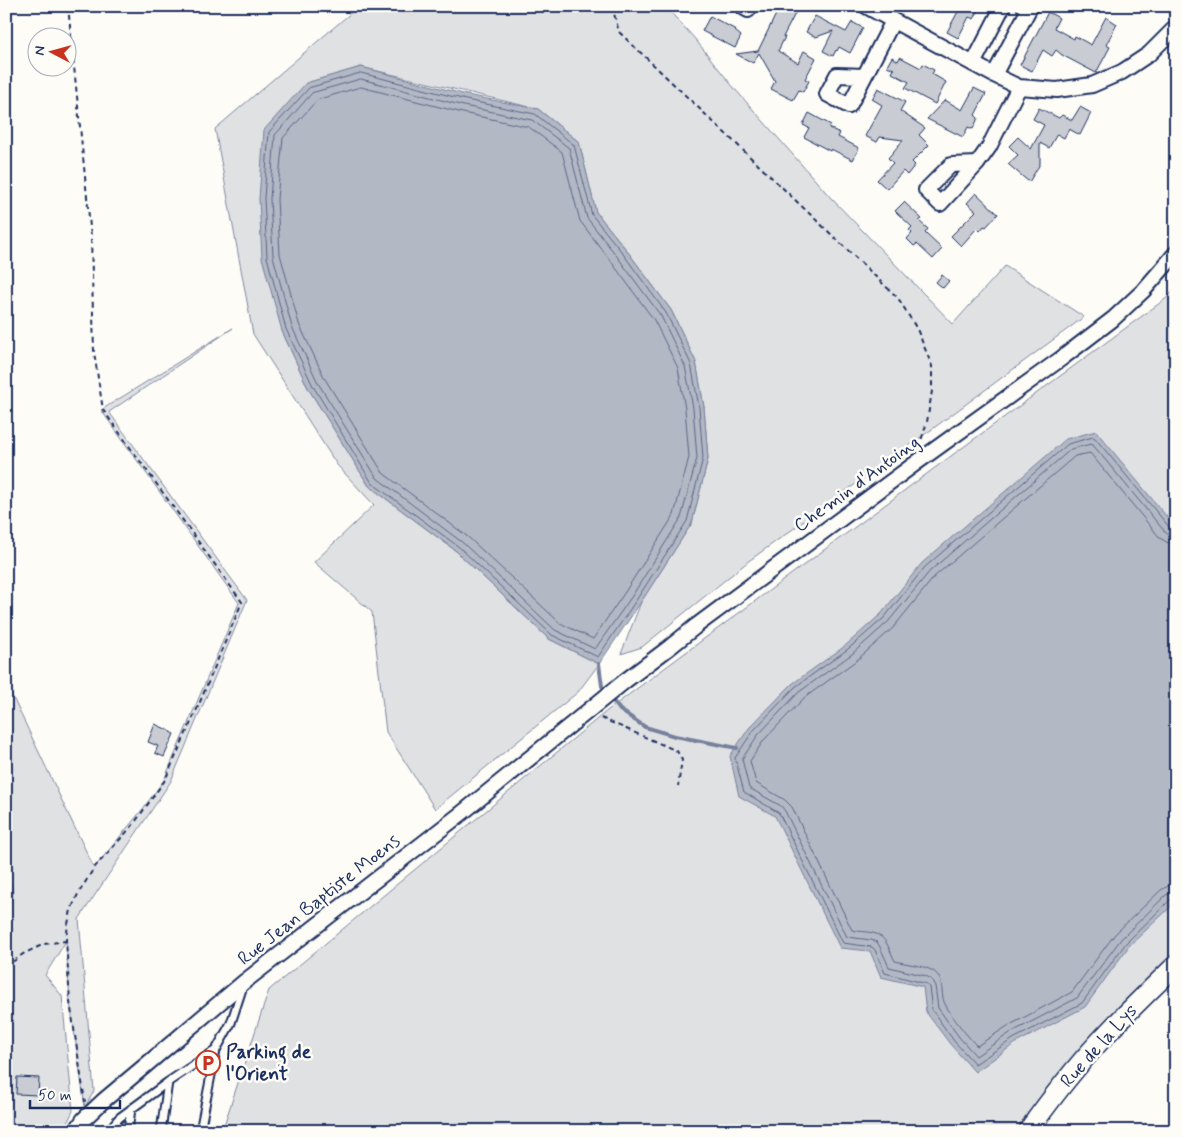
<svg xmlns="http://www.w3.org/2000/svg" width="1182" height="1137" font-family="Mynerve,sans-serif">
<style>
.green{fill:#e0e1e3;stroke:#7e88a0}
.water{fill:#b3b8c5;stroke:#76819c}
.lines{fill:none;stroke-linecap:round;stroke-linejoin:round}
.shore{stroke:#586687;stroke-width:1}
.stream{stroke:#76819c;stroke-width:4}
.building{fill:#c9ccd3;stroke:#1b2f5e}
.service-casing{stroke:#1b2f5e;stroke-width:11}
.minor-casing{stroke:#1b2f5e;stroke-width:18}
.secondary-casing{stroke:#1b2f5e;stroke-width:22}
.path{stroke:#1b2f5e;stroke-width:2;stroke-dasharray:5 4;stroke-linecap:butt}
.service{stroke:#fdfcf7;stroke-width:7}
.minor{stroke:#fdfcf7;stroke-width:14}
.secondary{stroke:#fdfcf7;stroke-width:19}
.labels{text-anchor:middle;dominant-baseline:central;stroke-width:5;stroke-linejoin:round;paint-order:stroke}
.street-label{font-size:19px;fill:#1b2f5e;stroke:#fdfcf7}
.poi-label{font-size:19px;font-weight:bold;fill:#1b2f5e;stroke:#fdfcf7;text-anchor:start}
</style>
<rect width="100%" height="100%" fill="#fdfcf7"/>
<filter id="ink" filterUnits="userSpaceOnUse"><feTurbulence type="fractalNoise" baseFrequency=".02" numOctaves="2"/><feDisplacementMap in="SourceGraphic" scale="10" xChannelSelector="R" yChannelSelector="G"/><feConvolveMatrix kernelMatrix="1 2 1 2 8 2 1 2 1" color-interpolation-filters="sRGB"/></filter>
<g filter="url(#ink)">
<path class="green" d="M 359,6 L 665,6 L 695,39 L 734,88 L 831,198 L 953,324 L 1005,266 L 1084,317 L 935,427 L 750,560 L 642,647 L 621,654 L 641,602 L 692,523 L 708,459 L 704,407 L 696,362 L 671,310 L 625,248 L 596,212 L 579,142 L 538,109 L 361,67 L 306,83 L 282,331 L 308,388 L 369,486 L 456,551 L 549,639 L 599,664 L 578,692 L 435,809 L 386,732 L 372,612 L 314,562 L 374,505 L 337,465 L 253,334 L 215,129 Z
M 1176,287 L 1176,956 L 1070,1067 L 1017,1131 L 222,1131 L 269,990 L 608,710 L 932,470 L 1168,297 Z
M 233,328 L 109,412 L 247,600 L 171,781 L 79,919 L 94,1091 L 85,1107 L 70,1002 L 66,941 L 45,975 L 62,996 L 73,1111 L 63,1131 L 6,1131 L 6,910 C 15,897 15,888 6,876 L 6,683 L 94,868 L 142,810 L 164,780 L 239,603 L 101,410 Z"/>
<path class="water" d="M 361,67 L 467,95 L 538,109 L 579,142 L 596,212 L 625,248 L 671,310 L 696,362 L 704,407 L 708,459 L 692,523 L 641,602 L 599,664 L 549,639 L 456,551 L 369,486 L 308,388 L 282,331 L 262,258 L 259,199 L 264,130 L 306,83 Z
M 1096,431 L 1176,528 L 1176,902 L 1129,946 L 1085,1007 L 1016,1043 L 975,1072 L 950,1044 L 926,1012 L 923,987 L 881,977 L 870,951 L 840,948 L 775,816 L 739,796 L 730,756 L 749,728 L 792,684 L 845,646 L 881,614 L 922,563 L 1066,439 Z"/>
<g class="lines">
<path class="shore" d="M 361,73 L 466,100 L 535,114 L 574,145 L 592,215 L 621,251 L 666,313 L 691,364 L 699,407 L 703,458 L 687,521 L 637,599 L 598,657 L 552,635 L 459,547 L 372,483 L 313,386 L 286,329 L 267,257 L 264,198 L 269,132 L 309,88 Z
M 361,79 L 464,106 L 532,120 L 569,148 L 587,218 L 616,255 L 661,316 L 685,366 L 693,408 L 697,458 L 681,518 L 632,596 L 595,649 L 555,630 L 463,543 L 377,478 L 318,383 L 292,327 L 273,256 L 270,199 L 275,135 L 312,93 Z
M 361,87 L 463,113 L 529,127 L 562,152 L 580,221 L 610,260 L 654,320 L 678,368 L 685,409 L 689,457 L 674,515 L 625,592 L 593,639 L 560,623 L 468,537 L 383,473 L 325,379 L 299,324 L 280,254 L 277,199 L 283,138 L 317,100 Z
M 1176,530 L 1170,528 L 1095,438 L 1093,437 L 1068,444 L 925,567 L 884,618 L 848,649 L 795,687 L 753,731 L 735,758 L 744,792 L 779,813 L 843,943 L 872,947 L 875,950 L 885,973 L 927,984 L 929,987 L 932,1010 L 954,1041 L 975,1064 L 1013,1039 L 1082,1003 L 1126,943 L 1170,900 L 1176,899
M 1176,536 L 1170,536 L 1165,532 L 1093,445 L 1091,444 L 1071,449 L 930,571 L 888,622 L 852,654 L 799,692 L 758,735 L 742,759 L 749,788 L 781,806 L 785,811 L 847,937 L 871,940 L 877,942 L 880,947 L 889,967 L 926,976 L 931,979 L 935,986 L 938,1008 L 959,1037 L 976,1056 L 1010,1033 L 1077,998 L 1121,939 L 1166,895 L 1171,893 L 1176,892
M 1176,544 L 1168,543 L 1160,538 L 1090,453 L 1075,456 L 935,576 L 893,628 L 857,660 L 804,698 L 764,740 L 750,761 L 756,783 L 785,800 L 792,807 L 852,930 C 859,932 866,931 873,933 C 887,936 889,950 895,961 C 906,964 923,965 933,971 C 946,979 939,995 946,1006 C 952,1017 968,1037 977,1046 L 1006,1027 L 1072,992 L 1115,934 L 1161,890 L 1168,886 L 1176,885"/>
<path class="stream" d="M 599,664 L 602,686 L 606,692
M 610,697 L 620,710 L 645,727 L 675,736 L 737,748"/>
</g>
<path class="building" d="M 780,6 L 799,6 L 783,37 L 785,37 L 778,51 L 798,63 L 804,51 L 816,58 L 805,79 L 809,81 L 803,92 L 799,90 L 793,100 L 771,89 L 775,81 L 759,53 L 753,63 L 736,54 L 758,51 Z
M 961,6 L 981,6 L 974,19 L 969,17 L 958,38 L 947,32 Z
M 1048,12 L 1059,18 L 1054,28 L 1074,39 L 1075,36 L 1091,45 L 1106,17 L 1117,24 L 1106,45 L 1110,47 L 1096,73 L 1062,55 L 1056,50 L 1052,56 L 1043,50 L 1032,71 L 1020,65 Z
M 710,16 L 736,30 L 735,31 L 741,36 L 735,48 L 702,31 Z
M 815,16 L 846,32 L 852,22 L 863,28 L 850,53 L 839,47 L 837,51 L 836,50 L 833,56 L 823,51 L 833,31 L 816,37 L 806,32 Z
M 892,57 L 898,61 L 900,57 L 921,68 L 923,64 L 934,70 L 932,74 L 946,82 L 935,104 L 905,88 L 909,82 L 892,73 L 894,69 L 887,66 Z
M 878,88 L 905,102 L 900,111 L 925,128 L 919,135 L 929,145 L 912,162 L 915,165 L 907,175 L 903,171 L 887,189 L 877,180 L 893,163 L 888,158 L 903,140 L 880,137 L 877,142 L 865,136 L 882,105 L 872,99 Z
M 974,88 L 986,94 L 975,115 L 978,118 L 973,129 L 968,127 L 963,137 L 927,119 L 945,100 L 962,110 Z
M 1080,107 L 1091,113 L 1080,135 L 1069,129 L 1064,138 L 1057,134 L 1049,148 L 1040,143 L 1040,164 L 1029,182 L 1008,164 L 1018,155 L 1009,146 L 1018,137 L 1031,149 L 1044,125 L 1033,119 L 1039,108 L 1059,118 L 1062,115 L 1072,120 Z
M 809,113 L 831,125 L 829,128 L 840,133 L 838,137 L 859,148 L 853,160 L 831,149 L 830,151 L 804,137 L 809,128 L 803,125 Z
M 976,193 L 998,214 L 986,227 L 984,226 L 980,231 L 977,228 L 961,246 L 951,236 L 976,211 L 967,203 Z
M 904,202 L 922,219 L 919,221 L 928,229 L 925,233 L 942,249 L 933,259 L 917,244 L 914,246 L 907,239 L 912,233 L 909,230 L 912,227 L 895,211 Z
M 942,275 L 949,281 L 943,288 L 936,282 Z
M 155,724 L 170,731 L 170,732 L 174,734 L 164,757 L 155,753 L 158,746 L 148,742 Z
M 17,1077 L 39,1078 L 38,1095 L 16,1094 Z"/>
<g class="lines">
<defs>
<path id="service" d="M 108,1131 L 119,1118 L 168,1082 L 216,1050
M 128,1131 L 131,1109
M 161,1131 L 168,1082
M 200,1131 L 216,1050 L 231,1023 L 243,986"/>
<path id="minor" d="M 741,6 L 748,10 L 750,6
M 866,6 L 994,75 L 1019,87 L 1057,90 L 1092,85 L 1122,72 L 1149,54 L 1176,27
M 973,64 L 1003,6
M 994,75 L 1029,9 L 1024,6
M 864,76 L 837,75 L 827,94 L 849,106 L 893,21
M 977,164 L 951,165 L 926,190 L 940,204 L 977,164 L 989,147 L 1019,87
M 76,1131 L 84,1119 L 103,1101 L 146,1065 L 244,982 L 462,813 L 625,681 L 670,647 L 696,626 L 916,463 L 1062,358 L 1113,319 L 1143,291 L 1176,253"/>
<path id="secondary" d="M 1028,1131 C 1050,1100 1074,1069 1100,1041 C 1124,1015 1150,990 1176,965"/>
</defs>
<use href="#service" class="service-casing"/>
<use href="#minor" class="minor-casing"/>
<use href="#secondary" class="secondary-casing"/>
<path class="path" d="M 68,6 L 91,237 L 94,352 L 103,410 L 242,602 L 197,709 L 165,780 L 133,825 L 94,868 L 78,894 L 71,910 L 68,924 L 66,940 L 70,1002 L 85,1102
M 612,6 L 619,32 L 898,298 L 917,329 L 932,366 L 932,391 L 927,422 L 920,444
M 601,718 L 677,751 L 682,760 L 678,786
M 6,967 L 23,954 L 44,944 L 65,941"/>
<use href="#service" class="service"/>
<use href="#minor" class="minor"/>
<use href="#secondary" class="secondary"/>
</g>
</g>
<defs>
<symbol id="parking-ring" viewBox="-11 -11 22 22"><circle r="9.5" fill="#fdfcf7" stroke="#c8321e" stroke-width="1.5"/><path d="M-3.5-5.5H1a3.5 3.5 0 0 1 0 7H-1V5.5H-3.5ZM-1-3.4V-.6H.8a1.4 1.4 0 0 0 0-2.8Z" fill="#c8321e"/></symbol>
</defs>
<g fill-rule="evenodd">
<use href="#parking-ring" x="194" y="1049" width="28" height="28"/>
</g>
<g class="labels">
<g class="street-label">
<text transform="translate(857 484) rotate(-36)">Chemin d'Antoing</text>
<text transform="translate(319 900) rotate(-38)">Rue Jean Baptiste Moens</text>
<text transform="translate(1099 1046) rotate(-48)">Rue de la Lys</text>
</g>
<g class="poi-label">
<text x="226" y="1052">Parking de<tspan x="226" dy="22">l'Orient</tspan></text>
</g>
</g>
<rect width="1182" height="1137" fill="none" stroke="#fdfcf7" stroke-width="25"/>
<rect x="12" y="12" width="1157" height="1112" fill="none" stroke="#1b2f5e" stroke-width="2" filter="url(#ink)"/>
<g transform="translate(52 52) rotate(276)"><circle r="24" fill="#fdfcf7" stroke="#a3aaba"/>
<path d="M0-4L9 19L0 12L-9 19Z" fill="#c8321e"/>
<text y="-8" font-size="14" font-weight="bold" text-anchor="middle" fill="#1b2f5e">N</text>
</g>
<path d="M30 1100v8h90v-8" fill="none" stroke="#1b2f5e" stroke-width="2.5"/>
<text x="38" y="1100" font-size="15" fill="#1b2f5e" stroke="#fdfcf7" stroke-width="4" paint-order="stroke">50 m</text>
</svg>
